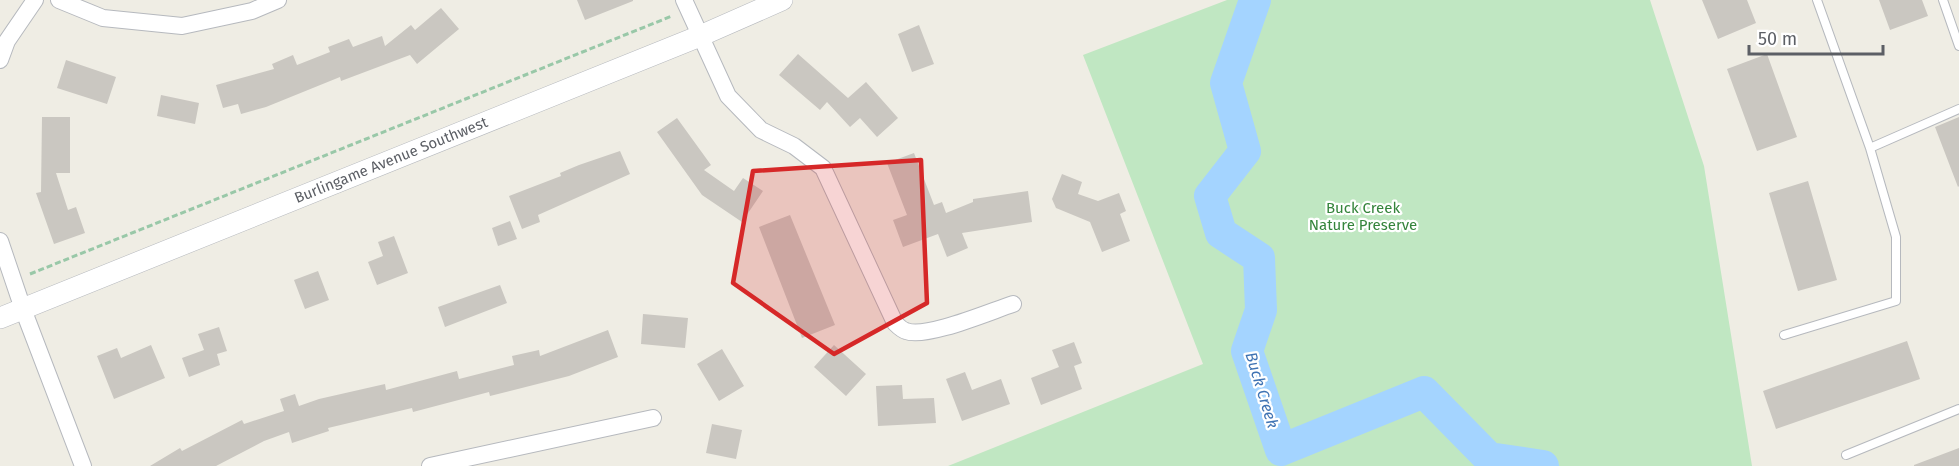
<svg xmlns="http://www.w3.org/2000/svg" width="1959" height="466" font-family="'Fira Sans',sans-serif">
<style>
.green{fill:#c0e7c2}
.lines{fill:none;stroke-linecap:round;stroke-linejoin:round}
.river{stroke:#a4d4ff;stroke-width:32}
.building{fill:#cac7c1}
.service-casing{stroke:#b6b9be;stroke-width:10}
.minor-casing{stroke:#b6b9be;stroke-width:18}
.tertiary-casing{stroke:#b6b9be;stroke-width:22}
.path{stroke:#99c8a8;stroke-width:3;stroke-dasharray:6 3;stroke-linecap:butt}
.service{stroke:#fff;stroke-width:8}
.minor{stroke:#fff;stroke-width:16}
.tertiary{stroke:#fff;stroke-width:21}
.marked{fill:#d62828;fill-opacity:0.2;stroke:#d62828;stroke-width:4.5;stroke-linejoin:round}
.labels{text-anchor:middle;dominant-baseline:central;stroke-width:4.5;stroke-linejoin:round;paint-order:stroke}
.street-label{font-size:15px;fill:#5c5f65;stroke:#fff}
.park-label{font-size:15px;fill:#34843b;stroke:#fff}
.water-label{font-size:16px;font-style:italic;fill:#3f73b3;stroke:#fff}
</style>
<rect width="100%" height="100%" fill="#efede4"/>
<path class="green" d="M 1227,0 L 1650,0 L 1704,166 L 1752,466 L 948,466 L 1203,364 L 1083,55 Z"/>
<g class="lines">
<path class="river" d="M 1255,0 L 1226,83 L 1245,151 L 1210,196 L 1221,233 L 1259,258 L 1261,310 L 1247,351 L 1281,450 L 1424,392 L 1489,458 L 1543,466"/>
</g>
<path class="building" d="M 577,0 L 633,0 L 633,1 L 585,20 Z
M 1702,0 L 1747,0 L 1756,23 L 1718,39 Z
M 1879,0 L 1922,0 L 1928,16 L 1890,30 Z
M 441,8 L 459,29 L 417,64 L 410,55 L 341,81 L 340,77 L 266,107 L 241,114 L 238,104 L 223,108 L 216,85 L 274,69 L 272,64 L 293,55 L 297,65 L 330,52 L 328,47 L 349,39 L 353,47 L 382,36 L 385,46 L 411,25 L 415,30 Z
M 919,25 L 934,64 L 912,72 L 898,34 Z
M 798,54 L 848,98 L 866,82 L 898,118 L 877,137 L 860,118 L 850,127 L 827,102 L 820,110 L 779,75 Z
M 1767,54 L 1797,137 L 1757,151 L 1727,69 Z
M 66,60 L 116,77 L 107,104 L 57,88 Z
M 161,95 L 199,103 L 195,124 L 157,116 Z
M 42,117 L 70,117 L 70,173 L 56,173 L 68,210 L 76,207 L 85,233 L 54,244 L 36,193 L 41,192 Z
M 1959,117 L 1959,186 L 1958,187 L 1935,127 Z
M 677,118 L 711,165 L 704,170 L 734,191 L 743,178 L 763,191 L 742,222 L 702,195 L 657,132 Z
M 620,151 L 630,174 L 538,215 L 540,222 L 522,229 L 509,196 L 561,176 L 560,173 L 579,165 Z
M 914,153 L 934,205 L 942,202 L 946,213 L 973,202 L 973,199 L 1028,191 L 1032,222 L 962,233 L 968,248 L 947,257 L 938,234 L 903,247 L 893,220 L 907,215 L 887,163 Z
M 1062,174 L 1082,182 L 1078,194 L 1098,201 L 1119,193 L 1126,211 L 1120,214 L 1130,241 L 1102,252 L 1090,222 L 1056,208 L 1052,199 Z
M 1808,181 L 1837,280 L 1798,291 L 1769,193 Z
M 790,215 L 835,325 L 802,338 L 759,227 Z
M 510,221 L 517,239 L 498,246 L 492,228 Z
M 394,236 L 408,273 L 377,285 L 368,262 L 383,256 L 378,242 Z
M 318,271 L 329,300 L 305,309 L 294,280 Z
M 500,285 L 507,303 L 445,327 L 438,307 Z
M 643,314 L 688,318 L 685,348 L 641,344 Z
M 219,327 L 227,351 L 217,354 L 220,365 L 189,377 L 182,358 L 204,350 L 198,334 Z
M 608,330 L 618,357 L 569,376 L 490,396 L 489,392 L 413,412 L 412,408 L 328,428 L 329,431 L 292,443 L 289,432 L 264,441 L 216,466 L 150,466 L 180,448 L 182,451 L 242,420 L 244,424 L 284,411 L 280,399 L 295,394 L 299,406 L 319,399 L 385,384 L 386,390 L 457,371 L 459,379 L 514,365 L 512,356 L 539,350 L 540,356 Z
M 1907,341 L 1920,379 L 1776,429 L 1763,391 Z
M 1074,342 L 1082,363 L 1074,366 L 1082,389 L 1041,405 L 1031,378 L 1059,367 L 1052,350 Z
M 151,345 L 165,378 L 114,399 L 97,356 L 117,348 L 121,358 Z
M 834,345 L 866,374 L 846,396 L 814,367 Z
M 722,349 L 744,386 L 719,401 L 697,364 Z
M 965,372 L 972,390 L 1001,379 L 1010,404 L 962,421 L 946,379 Z
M 902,385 L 903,399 L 934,398 L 936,423 L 878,426 L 876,386 Z
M 712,424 L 742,430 L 736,459 L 706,453 Z
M 1959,448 L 1959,466 L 1914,466 L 1914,465 Z"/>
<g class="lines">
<defs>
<path id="service" d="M 1943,0 L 1959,46
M 1870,148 L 1959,109
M 1784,335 L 1896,301 L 1896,237 L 1870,148 L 1817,0
M 1846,455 L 1959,409"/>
<path id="minor" d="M 59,0 L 103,18 L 182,26 L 252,11 L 278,0
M 684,0 L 728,96 L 761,130 L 794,146 L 823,168 L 895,323 C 898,326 902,330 906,331 C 926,339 991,311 1013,304
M 0,60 L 7,41 L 35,0
M 0,241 L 23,309 L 83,466
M 430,466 L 653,418"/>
<path id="tertiary" d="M 0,318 L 700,36 L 782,0"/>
</defs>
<use href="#service" class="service-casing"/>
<use href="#minor" class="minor-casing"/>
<use href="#tertiary" class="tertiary-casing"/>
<path class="path" d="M 30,274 L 672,16"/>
<use href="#service" class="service"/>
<use href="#minor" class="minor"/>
<use href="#tertiary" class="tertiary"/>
</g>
<path class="marked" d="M 921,160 L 927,303 L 834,354 L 733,283 L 753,171 Z"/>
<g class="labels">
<g class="street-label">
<text transform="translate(391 160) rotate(-22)">Burlingame Avenue Southwest</text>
</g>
<g class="park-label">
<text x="1363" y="208">Buck Creek<tspan x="1363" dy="17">Nature Preserve</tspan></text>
</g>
<g class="water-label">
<text transform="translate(1262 390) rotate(73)">Buck Creek</text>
</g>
</g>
<path d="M1749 45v9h134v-9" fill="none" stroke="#5c5f65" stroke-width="3"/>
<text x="1758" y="45" font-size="18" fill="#5c5f65" stroke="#ffffff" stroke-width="4.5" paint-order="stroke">50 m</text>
</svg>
